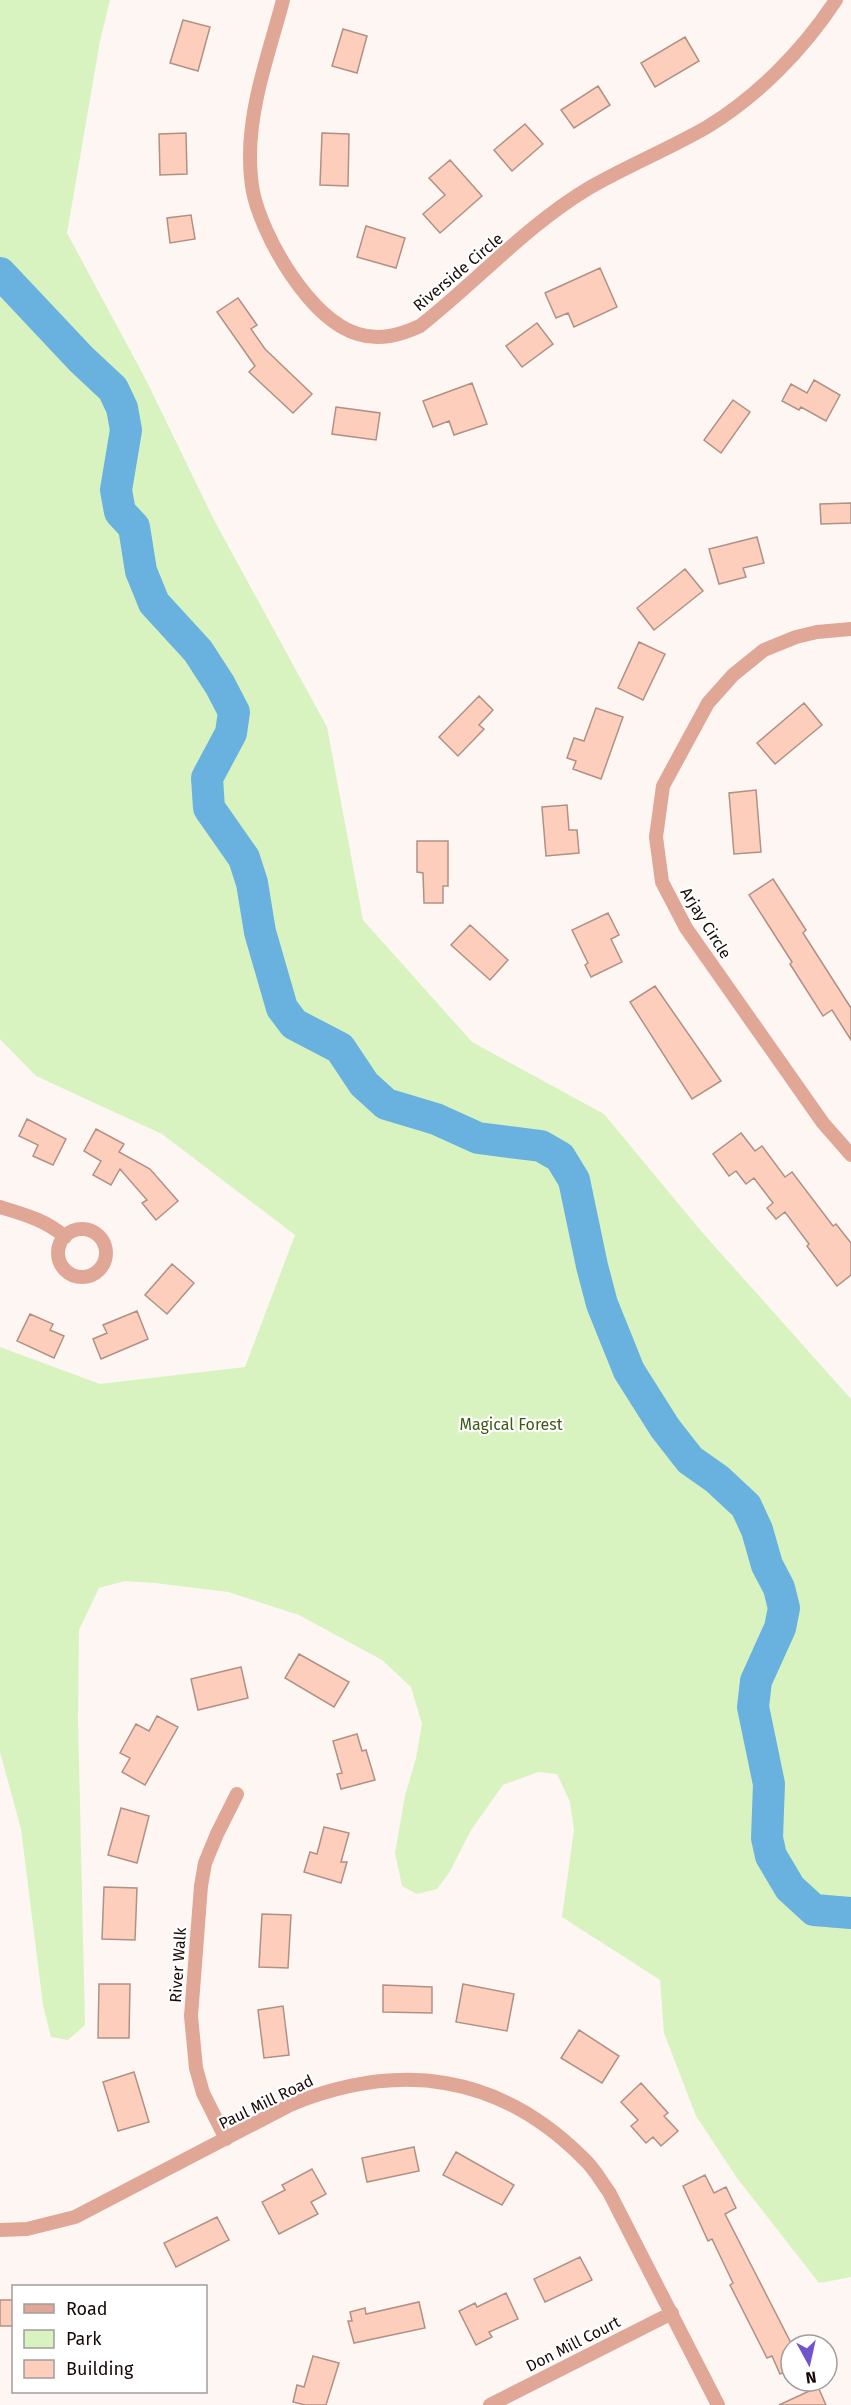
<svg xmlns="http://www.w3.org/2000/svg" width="851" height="2405" font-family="'Fira Sans',sans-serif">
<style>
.green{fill:#d8f3c0}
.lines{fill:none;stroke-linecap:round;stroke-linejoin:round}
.river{stroke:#69b2e0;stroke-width:32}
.building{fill:#fdcebb;stroke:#b19185;stroke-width:1.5}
.minor{stroke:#e0a797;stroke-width:14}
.labels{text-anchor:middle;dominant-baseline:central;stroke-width:4.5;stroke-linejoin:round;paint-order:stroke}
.street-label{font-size:16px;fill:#160b07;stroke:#fff}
.park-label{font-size:16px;fill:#3b5a13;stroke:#fff}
</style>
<rect width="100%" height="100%" fill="#fdf6f3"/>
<path class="green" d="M 0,0 L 110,0 L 100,41 L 67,233 L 146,380 L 214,520 L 327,727 L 363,920 L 472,1042 L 604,1114 L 701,1231 L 851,1399 L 851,2277 L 819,2283 L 737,2178 L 696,2116 L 664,2033 L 660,1980 L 562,1917 L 574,1830 L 570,1802 L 557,1774 L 538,1772 L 503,1785 L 471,1830 L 449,1873 L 437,1889 L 417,1894 L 402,1886 L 395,1853 L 405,1796 L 416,1758 L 422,1724 L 411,1687 L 382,1660 L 299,1615 L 228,1592 L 155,1583 L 125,1581 L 99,1588 L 79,1630 L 78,1720 L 85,2025 L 68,2040 L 51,2037 L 43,2005 L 21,1829 L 0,1752 L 0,1347 L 100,1384 L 245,1367 L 295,1235 L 162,1134 L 36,1076 L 0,1039 Z"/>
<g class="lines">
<path class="river" d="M 0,273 L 81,359 L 113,389 L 122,408 L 126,430 L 116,490 L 120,512 L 134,527 L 141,571 L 154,603 L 198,651 L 220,685 L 234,712 L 231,733 L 207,778 L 209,808 L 244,858 L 252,883 L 260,932 L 282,1008 L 294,1024 L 340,1048 L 364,1084 L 386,1104 L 436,1119 L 478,1138 L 541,1146 L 560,1157 L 574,1180 L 592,1266 L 602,1304 L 629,1371 L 665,1428 L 690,1460 L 717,1479 L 746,1506 L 757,1530 L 767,1565 L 779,1588 L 784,1608 L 780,1628 L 756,1681 L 753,1707 L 769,1784 L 767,1838 L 771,1856 L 790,1888 L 814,1910 L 851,1913"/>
</g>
<path class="building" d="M 183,20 L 210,27 L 198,71 L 170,63 Z
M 343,29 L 367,36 L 357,73 L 332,66 Z
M 685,37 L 699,61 L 655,87 L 641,63 Z
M 598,86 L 610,105 L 574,128 L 561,110 Z
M 525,124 L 543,144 L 512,171 L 494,150 Z
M 186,133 L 187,174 L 160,175 L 159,134 Z
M 322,133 L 349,134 L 348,186 L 320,185 Z
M 450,160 L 482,196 L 440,233 L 423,214 L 445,195 L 429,178 Z
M 191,215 L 195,239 L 170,243 L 167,218 Z
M 366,226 L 405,238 L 396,268 L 357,257 Z
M 600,268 L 617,307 L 574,327 L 568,313 L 556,318 L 545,293 Z
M 238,298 L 257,325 L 251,329 L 265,349 L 312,394 L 293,413 L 249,372 L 255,366 L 217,312 Z
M 537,323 L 553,344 L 522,367 L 506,346 Z
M 814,380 L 840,395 L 826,421 L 801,407 L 799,410 L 782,401 L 791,384 L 807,393 Z
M 472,383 L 487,424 L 454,435 L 449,421 L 433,427 L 423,401 Z
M 733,400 L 750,412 L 721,453 L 704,440 Z
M 336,407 L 380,413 L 376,440 L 332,434 Z
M 851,503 L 851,523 L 821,524 L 820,504 Z
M 757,537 L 764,563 L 743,568 L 746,577 L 719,584 L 709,549 Z
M 685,569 L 703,591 L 654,630 L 637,608 Z
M 639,642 L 665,654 L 643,700 L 618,688 Z
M 479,696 L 493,710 L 479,725 L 484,729 L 458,756 L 439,737 Z
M 804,703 L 822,725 L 775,764 L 757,743 Z
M 596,708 L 623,717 L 601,779 L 573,769 L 576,761 L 567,758 L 574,738 L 584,741 Z
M 756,790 L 761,852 L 734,854 L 729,793 Z
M 567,805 L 569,830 L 577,830 L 579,853 L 546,856 L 542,807 Z
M 417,841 L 448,841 L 448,886 L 443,886 L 443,903 L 424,903 L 423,873 L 417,872 Z
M 773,879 L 806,930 L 803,933 L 851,1008 L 851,1040 L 832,1010 L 823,1016 L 790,964 L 792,962 L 749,895 Z
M 608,913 L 619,935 L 611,939 L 622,962 L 591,977 L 585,965 L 588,963 L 572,930 Z
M 470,925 L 508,960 L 490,980 L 451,945 Z
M 655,986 L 721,1081 L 692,1099 L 630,1002 Z
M 27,1119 L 66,1139 L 53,1165 L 33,1156 L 38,1145 L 19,1136 Z
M 96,1129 L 124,1144 L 119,1152 L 150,1169 L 178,1201 L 156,1220 L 142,1203 L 147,1200 L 120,1169 L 111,1185 L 93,1175 L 101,1161 L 84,1151 Z
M 741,1133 L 755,1151 L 762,1146 L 785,1177 L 792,1172 L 833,1226 L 836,1224 L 851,1243 L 851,1275 L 837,1286 L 807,1246 L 809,1244 L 785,1212 L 776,1219 L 767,1208 L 773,1203 L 754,1178 L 746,1184 L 736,1171 L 729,1176 L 713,1154 Z
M 172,1264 L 194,1283 L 167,1314 L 145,1295 Z
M 137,1311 L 148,1339 L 101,1359 L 93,1339 L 107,1333 L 103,1325 Z
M 30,1314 L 53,1324 L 50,1330 L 64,1336 L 54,1358 L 17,1341 Z
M 299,1654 L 349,1682 L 334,1707 L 285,1678 Z
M 241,1667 L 248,1698 L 198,1710 L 191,1679 Z
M 157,1716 L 178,1727 L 145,1785 L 122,1772 L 130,1758 L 120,1753 L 136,1724 L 149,1731 Z
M 357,1734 L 362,1751 L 366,1750 L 375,1780 L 341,1789 L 337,1774 L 342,1773 L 333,1741 Z
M 121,1808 L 149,1816 L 137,1863 L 108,1855 Z
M 324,1827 L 349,1833 L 341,1862 L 347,1862 L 341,1883 L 304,1872 L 310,1852 L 317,1854 Z
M 104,1887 L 137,1888 L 135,1940 L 102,1939 Z
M 262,1914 L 291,1915 L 288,1968 L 259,1967 Z
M 99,1984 L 130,1984 L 129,2038 L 98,2038 Z
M 463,1984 L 514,1994 L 507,2031 L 456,2022 Z
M 383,1985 L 432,1987 L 432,2013 L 383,2012 Z
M 283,2006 L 289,2055 L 264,2058 L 258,2010 Z
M 579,2030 L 619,2056 L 602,2083 L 561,2058 Z
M 134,2072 L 149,2122 L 118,2131 L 103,2082 Z
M 641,2083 L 668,2113 L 664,2116 L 678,2131 L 661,2146 L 653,2137 L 646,2143 L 631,2126 L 638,2120 L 621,2102 Z
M 414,2147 L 419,2171 L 367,2182 L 362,2158 Z
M 456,2152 L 514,2185 L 502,2205 L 443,2175 Z
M 312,2169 L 326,2194 L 311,2202 L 318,2214 L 279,2234 L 262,2202 L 285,2190 L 282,2185 Z
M 705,2175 L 714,2193 L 726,2187 L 736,2208 L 725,2214 L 791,2343 L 791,2369 L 780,2374 L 772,2356 L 767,2358 L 730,2285 L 733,2283 L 712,2239 L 708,2241 L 683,2186 Z
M 217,2217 L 229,2240 L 176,2267 L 164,2243 Z
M 580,2257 L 592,2280 L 545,2302 L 534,2279 Z
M 506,2293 L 518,2319 L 489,2332 L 492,2337 L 476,2345 L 459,2311 L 475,2303 L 477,2307 Z
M 0,2300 L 14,2300 L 14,2326 L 0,2326 Z
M 419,2302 L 425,2328 L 354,2343 L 348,2321 L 352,2321 L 350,2312 L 365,2308 L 366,2314 Z
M 313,2356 L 339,2363 L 326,2405 L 305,2405 L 293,2402 L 297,2385 L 304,2387 Z
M 818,2387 L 826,2405 L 779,2405 Z"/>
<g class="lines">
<path class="minor" d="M 283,0 C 270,50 250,103 250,156 C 250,167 251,181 253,192 C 263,238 310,320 358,334 C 380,341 400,335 420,326 C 476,282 527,225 589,188 C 627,166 669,149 707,127 C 758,96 803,50 836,0
M 851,629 L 817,632 L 796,637 L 764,650 L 733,675 L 708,703 L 663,786 L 656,837 L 662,882 L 686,928 L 823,1123 L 851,1155
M 0,1207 C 23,1214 46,1220 65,1237
M58 1253a24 24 0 1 1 48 0a24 24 0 1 1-48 0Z
M 226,2139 L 203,2093 L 196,2068 L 191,2016 L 201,1886 L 205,1863 L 217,1834 L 237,1794
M 0,2230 L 27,2229 L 75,2217 L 290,2105 C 399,2060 500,2074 584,2159 C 594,2168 601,2181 609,2192 L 718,2405
M 490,2405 L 672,2313"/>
</g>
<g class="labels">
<g class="street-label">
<text transform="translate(458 272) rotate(-40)">Riverside Circle</text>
<text transform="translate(706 923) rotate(58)">Arjay Circle</text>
<text transform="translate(178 1965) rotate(-86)">River Walk</text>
<text transform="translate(266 2102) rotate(-26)">Paul Mill Road</text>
<text transform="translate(573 2344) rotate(-27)">Don Mill Court</text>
</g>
<g class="park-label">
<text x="511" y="1424">Magical Forest</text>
</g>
</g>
<rect x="12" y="2285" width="195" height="108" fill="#ffffff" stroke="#a29d9c" stroke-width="1.5"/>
<rect x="24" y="2304" width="30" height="9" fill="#e0a797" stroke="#a29d9c" stroke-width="1.5"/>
<text x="66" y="2315" font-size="18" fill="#160b07">Road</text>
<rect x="24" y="2330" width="30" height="18" fill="#d8f3c0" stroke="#a29d9c" stroke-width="1.5"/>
<text x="66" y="2345" font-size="18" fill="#160b07">Park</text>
<rect x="24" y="2360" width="30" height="18" fill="#fdcebb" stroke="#a29d9c" stroke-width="1.5"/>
<text x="66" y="2375" font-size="18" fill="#160b07">Building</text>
<g transform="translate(809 2363) rotate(172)"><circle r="28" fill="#ffffff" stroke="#a29d9c" stroke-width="1.5"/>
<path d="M0-4.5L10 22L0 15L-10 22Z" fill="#7353cc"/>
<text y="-9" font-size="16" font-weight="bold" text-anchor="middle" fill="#160b07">N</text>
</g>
</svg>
